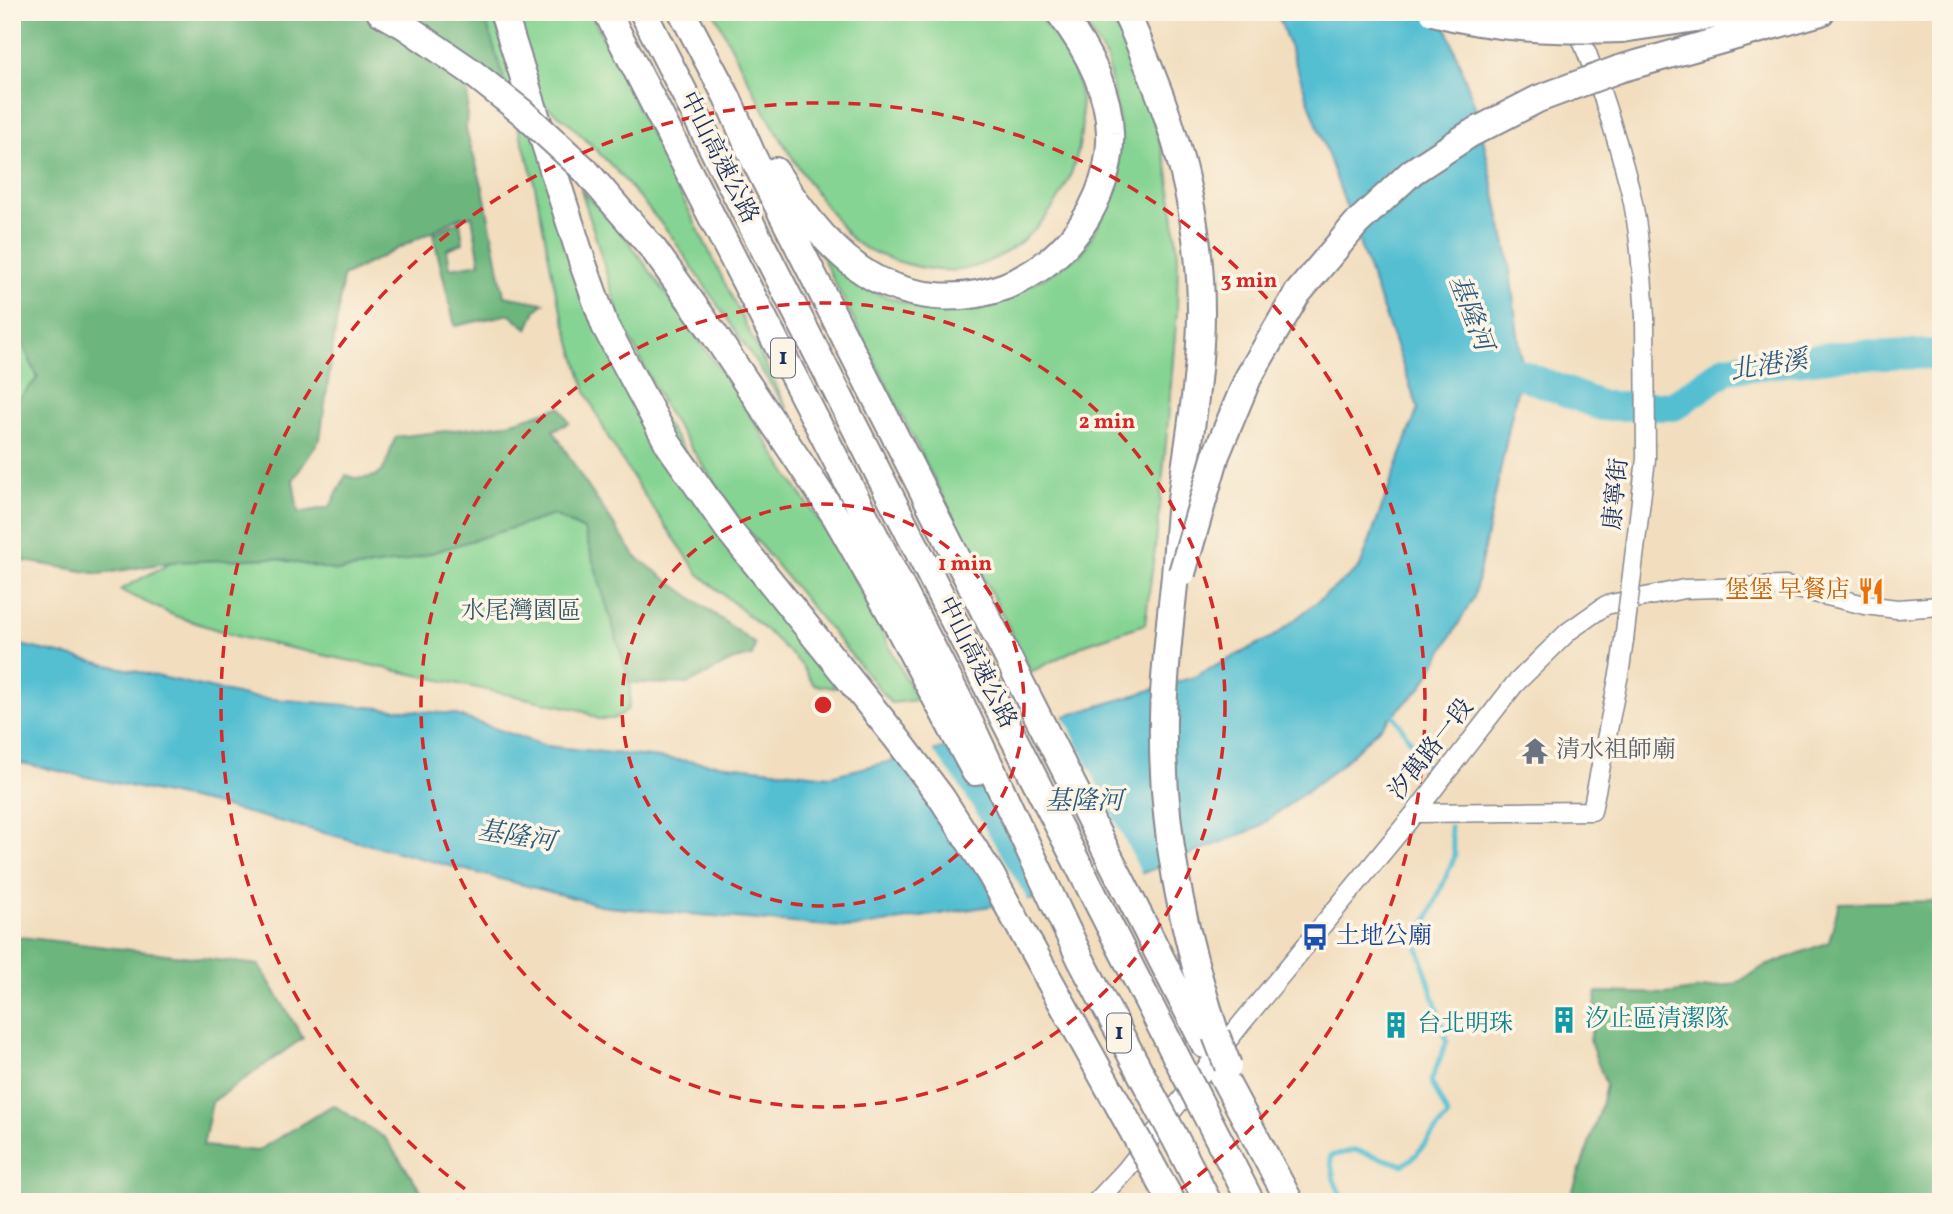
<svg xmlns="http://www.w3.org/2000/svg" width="1953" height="1214" font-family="Vollkorn,'Noto Serif TC',serif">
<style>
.green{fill:#86d493;stroke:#508278;stroke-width:2}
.forest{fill:#6cb67d;stroke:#44726e;stroke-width:2}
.water{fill:#55bfd2;stroke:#387798;stroke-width:2}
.pier{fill:#f2debf}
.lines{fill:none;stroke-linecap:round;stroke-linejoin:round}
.stream{stroke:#55bfd2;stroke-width:5}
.river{stroke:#55bfd2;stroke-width:30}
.tertiary-casing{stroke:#86868e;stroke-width:21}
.motorway-casing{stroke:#86868e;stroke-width:30}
.tertiary{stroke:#fff;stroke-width:18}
.motorway{stroke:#fff;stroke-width:26}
.tertiary-bridge-casing{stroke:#86868e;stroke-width:21;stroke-linecap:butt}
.motorway-bridge-casing{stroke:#86868e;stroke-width:30;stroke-linecap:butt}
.tertiary-bridge{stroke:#fff;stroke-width:18}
.motorway-bridge{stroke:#fff;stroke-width:26}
.ring{fill:none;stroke:#d62828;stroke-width:3.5;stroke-dasharray:12 9}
.labels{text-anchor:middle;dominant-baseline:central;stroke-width:7;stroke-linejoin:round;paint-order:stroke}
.shield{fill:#fcf5e5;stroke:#5e6a86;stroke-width:2}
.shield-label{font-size:23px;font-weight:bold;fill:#1b2f5e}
.street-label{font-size:24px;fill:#1b2f5e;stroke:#fcf5e5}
.food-label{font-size:24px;fill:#c56008;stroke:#fcf5e5;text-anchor:end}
.park-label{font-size:24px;fill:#36586b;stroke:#fcf5e5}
.worship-label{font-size:24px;fill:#5b616d;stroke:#fcf5e5;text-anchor:start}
.transit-label{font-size:24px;fill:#164399;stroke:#fcf5e5;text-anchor:start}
.culture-label{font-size:24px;fill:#0d838f;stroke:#fcf5e5;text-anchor:start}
.water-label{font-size:26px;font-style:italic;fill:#2c5a81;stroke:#fcf5e5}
.centre{fill:#d62828;stroke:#fcf5e5;stroke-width:3.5}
.ring-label{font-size:21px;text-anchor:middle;font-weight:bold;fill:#d62828;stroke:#fcf5e5;stroke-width:7;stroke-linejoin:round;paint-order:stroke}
</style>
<rect width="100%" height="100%" fill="#fcf5e5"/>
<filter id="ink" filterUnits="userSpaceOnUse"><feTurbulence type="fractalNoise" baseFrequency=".0143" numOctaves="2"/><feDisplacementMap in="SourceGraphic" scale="14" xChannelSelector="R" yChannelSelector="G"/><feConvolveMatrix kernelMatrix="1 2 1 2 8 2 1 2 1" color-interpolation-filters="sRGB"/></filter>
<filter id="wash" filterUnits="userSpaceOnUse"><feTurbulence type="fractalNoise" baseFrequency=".00686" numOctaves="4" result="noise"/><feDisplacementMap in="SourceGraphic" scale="28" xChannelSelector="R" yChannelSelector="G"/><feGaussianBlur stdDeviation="1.57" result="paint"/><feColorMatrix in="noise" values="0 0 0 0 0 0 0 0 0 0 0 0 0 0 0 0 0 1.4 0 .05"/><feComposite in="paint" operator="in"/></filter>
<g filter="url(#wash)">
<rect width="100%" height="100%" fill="#f2debf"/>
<path class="green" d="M 483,12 L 503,12 L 629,372 L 834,661 L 835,688 L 814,685 L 800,663 L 768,632 L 699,574 L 640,489 L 608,437 L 586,392 L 556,293 L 533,176 Z
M 515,12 L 590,12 L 788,410 L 670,234 L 616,170 L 570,124 L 540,101 Z
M 714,12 L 1035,12 C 1048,30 1066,48 1073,69 C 1104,151 1050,248 966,269 C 942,274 915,267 893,260 C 881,255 865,250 855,242 C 845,234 837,219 828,209 C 781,148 748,81 714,12 Z
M 1079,12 L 1110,12 L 1143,86 L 1168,170 L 1178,255 L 1177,311 L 1167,432 L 1158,526 L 1145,624 L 1086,644 L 1031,672 L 818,249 L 853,282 L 882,295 L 918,307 L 964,309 L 997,302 L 1046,277 L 1081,254 L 1098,225 L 1118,183 L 1119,122 L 1107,60 Z
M 581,189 L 627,239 L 735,391 L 789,477 L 838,548 L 917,700 L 891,703 L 740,521 L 664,407 L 620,318 Z
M 12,320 L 38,378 L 12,407 Z
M 554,515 L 584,530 L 630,683 L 630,702 L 627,710 L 613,719 L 598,719 L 581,710 L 239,637 L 175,616 L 120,590 L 172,562 L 273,558 L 337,571 L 405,561 Z"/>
<path class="forest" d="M 12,12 L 483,12 L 509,96 L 469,70 L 466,130 L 483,188 L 504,296 L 544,303 L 536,310 L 528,329 L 510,314 L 455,326 L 433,234 L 460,221 L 463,243 L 447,249 L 450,268 L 480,263 L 472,216 L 459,218 L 343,276 L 320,439 L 293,480 L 298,513 L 330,507 L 346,475 C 353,478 356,479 363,478 C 391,477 385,457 396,437 L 506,424 L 560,407 L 569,423 L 553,430 L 582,478 L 636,557 L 755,644 L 752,656 L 731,661 L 688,684 L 630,683 L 584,530 L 554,515 L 405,561 L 337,571 L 273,558 L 172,562 L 100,574 L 12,559 L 12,406 L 38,378 L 12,320 Z
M 1941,901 L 1941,1202 L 1569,1202 L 1599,1114 L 1606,1085 L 1590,1042 L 1597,992 L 1666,994 L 1735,984 L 1763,967 L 1829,942 L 1839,903 Z
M 12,936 L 259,965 L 303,1038 L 212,1102 L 203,1146 L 257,1151 L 333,1105 L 385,1138 L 429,1202 L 12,1202 Z"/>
<path class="water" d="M 1277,12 L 1441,12 L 1478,115 L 1508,255 L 1522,366 L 1474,597 L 1421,688 L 1339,767 L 1257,828 L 1105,888 L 851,928 L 608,907 L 209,803 L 21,763 L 12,765 L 12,647 L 21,645 L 249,697 L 453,714 L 546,746 L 830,776 L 1023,729 L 1194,677 L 1276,635 L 1360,567 L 1418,408 Z"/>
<path class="pier" d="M 1062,713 L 1143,877 L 1106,892 L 1044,901 L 963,740 Z
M 931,748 L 957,782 L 1030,903 L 1007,907 L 906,754 Z"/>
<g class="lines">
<path class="stream" d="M 1391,711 L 1429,770
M 1344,1202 L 1334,1180 L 1330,1156 L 1355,1150 L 1403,1165 L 1415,1156 L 1448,1116 L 1431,1081 L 1447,1041 L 1417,944 L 1455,856 L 1450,827"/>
<path class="river" d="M 1490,362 L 1602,406 L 1674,406 L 1726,369 L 1837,356 L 1941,354"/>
</g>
</g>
<g filter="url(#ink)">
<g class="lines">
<defs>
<path id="tertiary" d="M 1570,12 C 1595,69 1615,130 1630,189 C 1640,231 1642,274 1645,317
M 1415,813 L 1592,811 L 1620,669 L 1624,640
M 1096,1202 L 1125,1171 L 1241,1024 L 1415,813 L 1514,685 L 1569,631 L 1606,605 L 1684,589 L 1785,586 L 1865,605 L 1897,609 L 1941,606"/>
<path id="motorway" d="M 380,12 L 405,26
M 503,12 L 583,264 L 605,326 L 669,445 L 728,529 L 895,736 L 941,797 L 991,875 L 1135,1135
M 607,12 L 961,704 L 1081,960 L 1158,1106
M 643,12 L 1184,1072
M 682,12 L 727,97 L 753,157 L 1205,1045
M 1125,12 C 1135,31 1142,51 1150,70 C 1182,148 1201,228 1201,312 C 1201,372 1190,432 1182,491 C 1179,519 1177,548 1175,576 C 1170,623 1164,671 1163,718 C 1161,831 1182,928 1216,1035
M 1622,29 L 1737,12
M 1619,69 L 1821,12
M 585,170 L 654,250 L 710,328 L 836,517 L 895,621 L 975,772
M 775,171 C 799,209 835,258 876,279 C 962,322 1061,283 1098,195 C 1106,176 1111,154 1110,133 C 1109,89 1086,47 1059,12
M 1221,1073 L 1290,1202
M 1199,1101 L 1251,1202
M 1173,1134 L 1208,1202
M 1150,1162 L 1172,1202"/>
</defs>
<use href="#tertiary" class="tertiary-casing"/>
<use href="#motorway" class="motorway-casing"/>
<use href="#tertiary" class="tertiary"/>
<use href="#motorway" class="motorway"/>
<defs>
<path id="tertiary-bridge" d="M 1624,640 L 1646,459 L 1645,317"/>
<path id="motorway-bridge" d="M 1433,12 C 1494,29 1559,31 1622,29
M 405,26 L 469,70 L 522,112 L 585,170
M 1182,573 L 1216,455 L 1248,378 L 1297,294 L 1356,224 L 1412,172 L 1470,134 L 1538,99 L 1619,69
M 1216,1035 L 1228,1066
M 1184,1072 L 1199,1101
M 1158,1106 L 1173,1134
M 1135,1135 L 1150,1162"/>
</defs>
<use href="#tertiary-bridge" class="tertiary-bridge-casing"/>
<use href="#motorway-bridge" class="motorway-bridge-casing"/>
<use href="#tertiary-bridge" class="tertiary-bridge"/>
<use href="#motorway-bridge" class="motorway-bridge"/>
</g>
</g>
<g class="ring">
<circle cx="823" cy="705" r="201"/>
<circle cx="823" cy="705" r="402"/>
<path d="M482 1201A602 602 0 1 1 1164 1201"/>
</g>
<defs>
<symbol id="restaurant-bare" viewBox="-9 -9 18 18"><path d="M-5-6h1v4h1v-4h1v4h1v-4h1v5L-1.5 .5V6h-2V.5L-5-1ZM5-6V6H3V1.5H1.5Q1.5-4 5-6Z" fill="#e8710a" stroke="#fcf5e5" stroke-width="2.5" paint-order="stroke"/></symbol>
<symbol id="temple-bare" viewBox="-9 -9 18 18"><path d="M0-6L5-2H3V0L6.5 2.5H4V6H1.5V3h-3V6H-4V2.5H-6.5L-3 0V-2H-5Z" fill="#6b7280" stroke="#fcf5e5" stroke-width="2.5" paint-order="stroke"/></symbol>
<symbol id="bus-bare" viewBox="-9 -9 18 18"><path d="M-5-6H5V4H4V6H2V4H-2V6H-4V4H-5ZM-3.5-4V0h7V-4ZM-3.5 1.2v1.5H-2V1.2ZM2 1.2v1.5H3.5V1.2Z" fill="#1a4fb4" stroke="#fcf5e5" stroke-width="2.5" paint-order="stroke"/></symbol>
<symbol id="building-bare" viewBox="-9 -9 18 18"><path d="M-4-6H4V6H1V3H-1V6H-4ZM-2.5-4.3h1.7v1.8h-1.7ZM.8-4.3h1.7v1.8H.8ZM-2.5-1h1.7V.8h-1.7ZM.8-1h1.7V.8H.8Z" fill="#0f9aa8" stroke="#fcf5e5" stroke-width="2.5" paint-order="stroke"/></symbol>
</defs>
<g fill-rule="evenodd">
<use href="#restaurant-bare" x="1852" y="572" width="38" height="38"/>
<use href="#temple-bare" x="1516" y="732" width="38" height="38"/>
<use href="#bus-bare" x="1296" y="918" width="38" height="38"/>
<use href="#building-bare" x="1545" y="1001" width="38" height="38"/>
<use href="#building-bare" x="1377" y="1006" width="38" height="38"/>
</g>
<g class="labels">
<g class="shield">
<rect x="771" y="338.5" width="24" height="39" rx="5"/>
<rect x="1107" y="1013.5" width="24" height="39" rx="5"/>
</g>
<g class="shield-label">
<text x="783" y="358">1</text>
<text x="1119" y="1033">1</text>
</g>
<g class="street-label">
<text transform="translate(718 158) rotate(63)">中山高速公路</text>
<text transform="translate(1617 494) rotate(-84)">康寧街</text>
<text transform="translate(976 663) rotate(63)">中山高速公路</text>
<text transform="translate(1432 750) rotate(-52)">汐萬路一段</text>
</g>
<g class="food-label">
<text x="1850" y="591">堡堡 早餐店</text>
</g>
<g class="park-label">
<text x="521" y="612">水尾灣園區</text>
</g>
<g class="worship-label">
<text x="1556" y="751">清水祖師廟</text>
</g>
<g class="transit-label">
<text x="1336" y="937">土地公廟</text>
</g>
<g class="culture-label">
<text x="1585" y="1020">汐止區清潔隊</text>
<text x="1417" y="1025">台北明珠</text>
</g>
<g class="water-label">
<text transform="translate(1470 313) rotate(69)">基隆河</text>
<text transform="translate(1769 366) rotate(-9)">北港溪</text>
<text x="1084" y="802">基隆河</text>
<text transform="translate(516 837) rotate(9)">基隆河</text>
</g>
</g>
<circle cx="823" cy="705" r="10" class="centre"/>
<g class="ring-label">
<text x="1249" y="287">3 min</text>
<text x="1107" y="428">2 min</text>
<text x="965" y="570">1 min</text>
</g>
<rect width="1953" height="1214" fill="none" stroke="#fcf5e5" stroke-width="42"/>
</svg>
